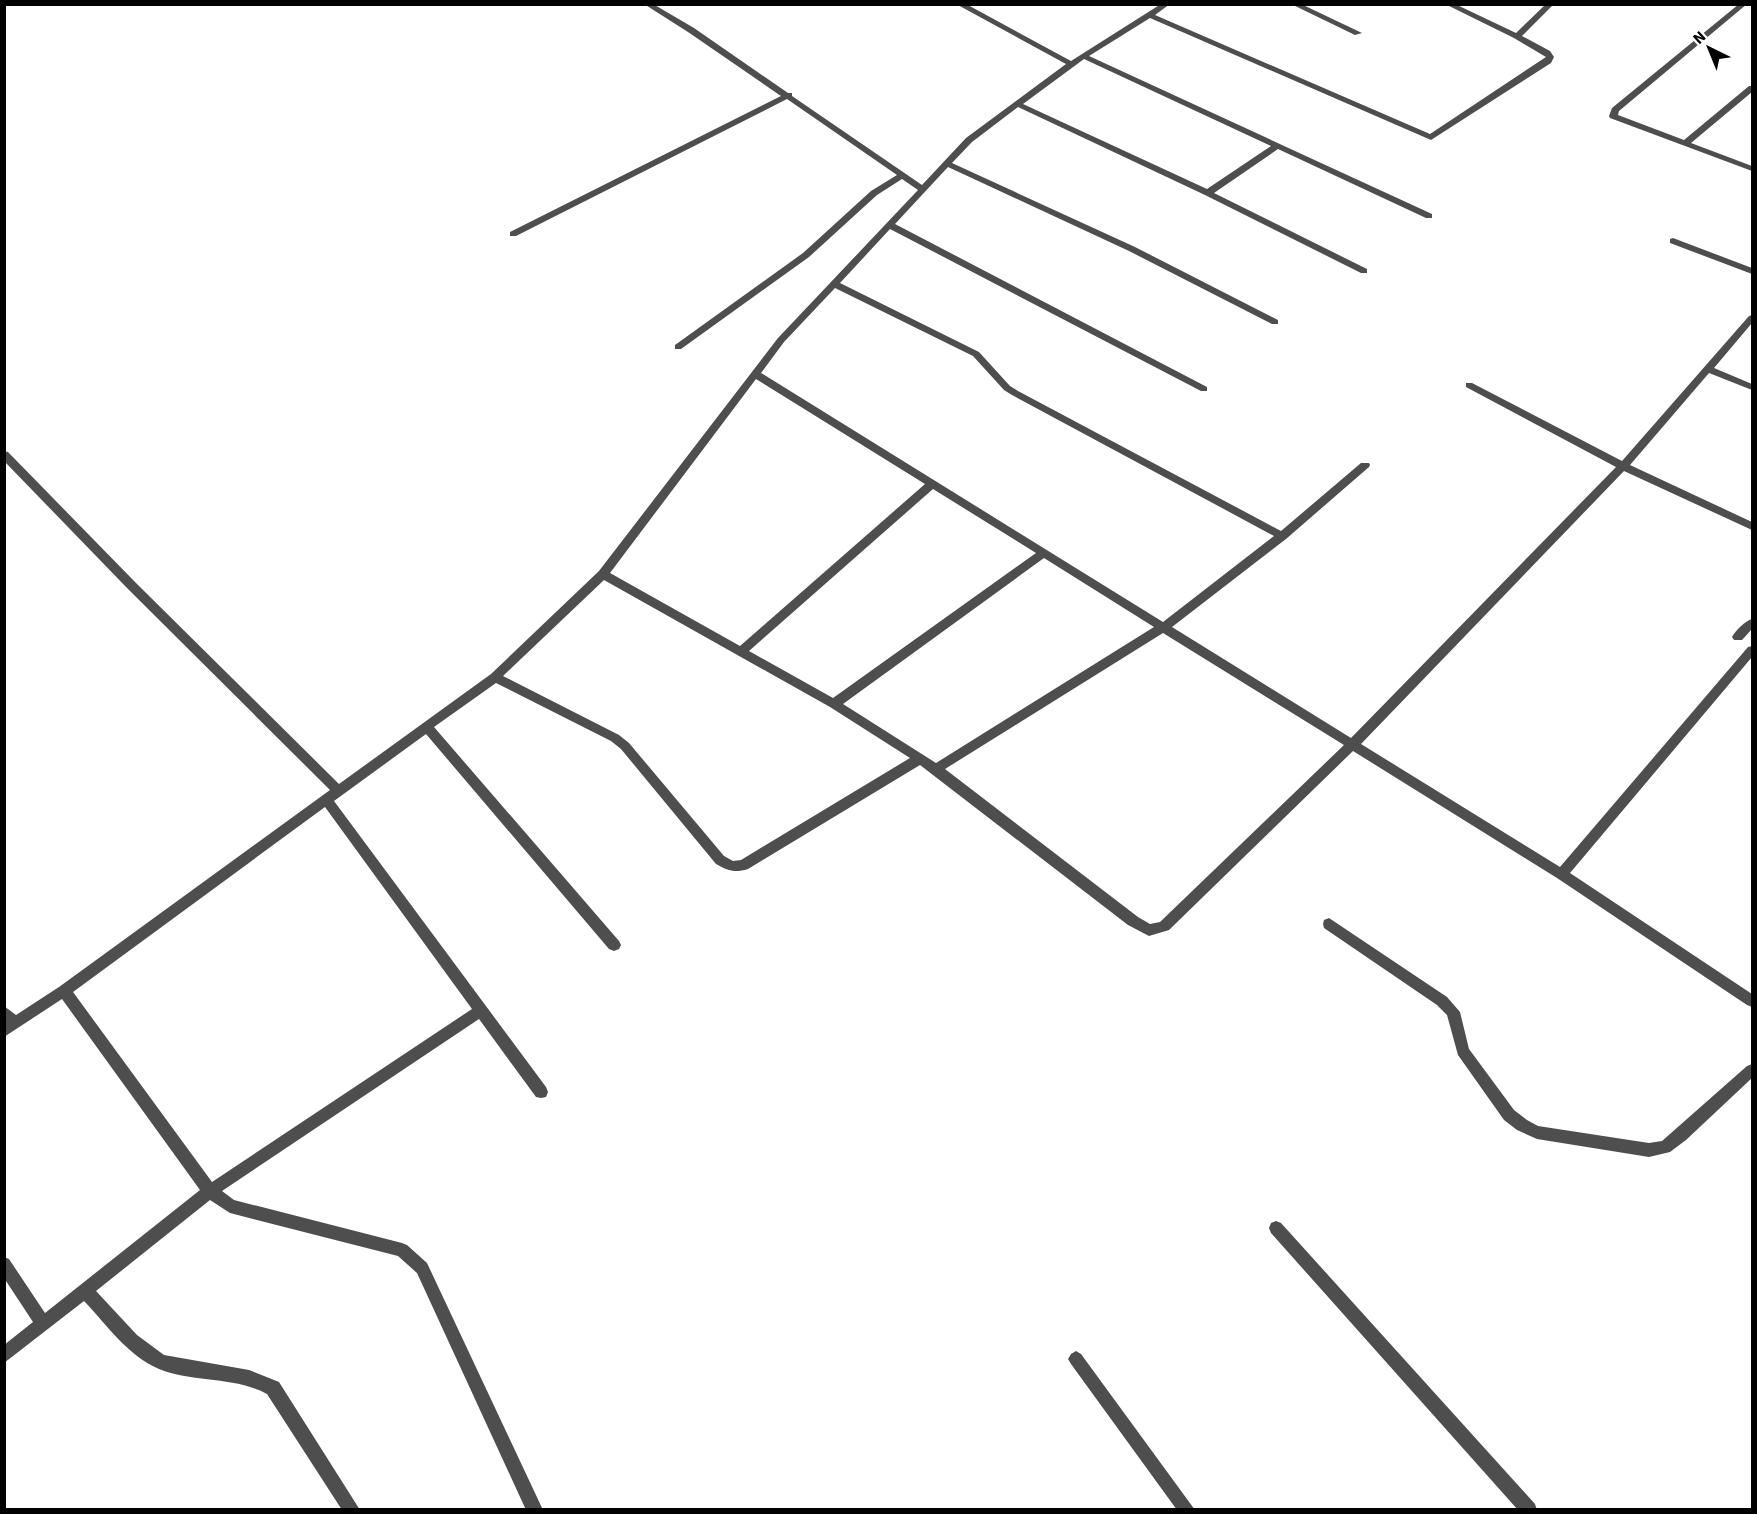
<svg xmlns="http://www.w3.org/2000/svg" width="1757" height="1514" font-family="'Source Sans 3',sans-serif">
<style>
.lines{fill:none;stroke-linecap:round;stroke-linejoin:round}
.lane{fill:#4e4e4e;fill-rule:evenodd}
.street{fill:#4e4e4e;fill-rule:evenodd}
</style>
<rect width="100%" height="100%" fill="#fff"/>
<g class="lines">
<path class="lane" d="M 1291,4 L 1301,4 L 1362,33 L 1355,35 Z"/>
<path class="street" d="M 644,4 L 653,4 L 694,28 L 788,93 L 792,93 L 792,96 L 922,185 L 966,138 L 1066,64 L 956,4 L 966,4 L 1071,61 L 1161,4 L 1170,4 L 1155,15 L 1430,134 L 1546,57 L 1514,38 L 1445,4 L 1455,4 L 1516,33 L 1546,4 L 1554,4 L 1522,36 L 1550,51 L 1554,57 L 1551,63 L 1431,140 L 1150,18 L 1089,56 L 1432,214 L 1432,218 L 1426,218 L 1278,149 L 1214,193 L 1367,269 L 1367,273 L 1361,273 L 1205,195 L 1018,107 L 972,142 L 952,163 L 1135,247 L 1278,320 L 1278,324 L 1272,324 L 1129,251 L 948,167 L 895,224 L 1207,387 L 1207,391 L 1201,391 L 890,229 L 840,283 L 979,352 L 1010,386 L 1018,391 L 1281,531 L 1361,463 L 1369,463 L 1370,465 L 1369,467 L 1286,539 L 1172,627 L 1351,738 L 1616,467 L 1466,387 L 1466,383 L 1472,383 L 1622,461 L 1749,316 L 1752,315 L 1752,323 L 1714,368 L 1752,384 L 1752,390 L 1709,373 L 1630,465 L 1752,522 L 1752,530 L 1624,471 L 1361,744 L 1560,867 L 1748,647 L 1752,646 L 1752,657 L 1570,873 L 1752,994 L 1752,1007 L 1747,1005 L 1557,878 L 1353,751 L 1169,930 L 1149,936 L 1128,925 L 920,765 L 748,869 C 735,873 728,871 716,864 L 621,749 L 611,741 L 496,683 L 434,727 L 619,941 L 621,945 L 619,949 L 614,951 L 609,949 L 426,734 L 334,801 L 546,1087 L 548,1092 L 546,1097 L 541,1098 L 536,1097 L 479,1019 L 222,1191 L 234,1200 L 402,1243 L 407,1245 L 427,1263 L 543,1510 L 526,1510 L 417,1273 L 398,1256 L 230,1213 L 210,1200 L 96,1291 L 137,1335 L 164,1355 L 249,1370 L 279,1382 L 360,1510 L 342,1510 L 267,1394 C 234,1376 194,1383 159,1369 C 128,1356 107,1325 84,1301 L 4,1363 L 4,1345 L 33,1322 L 4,1278 L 4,1257 L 9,1259 L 45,1313 L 200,1190 L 62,999 L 4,1037 L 4,1006 L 16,1015 L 59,987 L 330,790 L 129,590 L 4,461 L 4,451 L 8,452 L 137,584 L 339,784 L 491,674 L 599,571 L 778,338 L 918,190 L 902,179 L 877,195 L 809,257 L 681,349 L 675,349 L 675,345 L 803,253 L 871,191 L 897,175 L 787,99 L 516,236 L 510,236 L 510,232 L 781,96 L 688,32 ZM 1084,59 L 1271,146 L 1207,189 L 1023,104 ZM 835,288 L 973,356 L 1004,390 L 1012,395 L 1274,536 L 1163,622 L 761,373 L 784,342 ZM 756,379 L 925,484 L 740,646 L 610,573 ZM 933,489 L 1036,553 L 833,698 L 749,651 ZM 1044,558 L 1154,627 L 936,763 L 843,704 ZM 604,580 L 830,707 L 910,758 L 741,860 L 733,861 L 724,856 L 629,743 L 619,735 L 503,676 ZM 1163,633 L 1344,745 L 1160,922 L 1150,924 L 1138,917 L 945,769 ZM 325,807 L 472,1009 L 212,1182 L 73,992 Z
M 1739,4 L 1747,4 L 1619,111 L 1618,115 L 1684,140 L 1749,86 L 1752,86 L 1752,92 L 1691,143 L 1752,166 L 1752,171 L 1610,118 L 1609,116 L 1612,108 Z
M 1673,238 L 1752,268 L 1752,274 L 1670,243 L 1670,239 Z
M 1752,619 L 1752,629 L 1742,640 L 1734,640 L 1732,637 C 1736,630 1745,621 1752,619 Z
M 1329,918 L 1447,997 L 1460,1012 L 1469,1049 L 1514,1110 L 1527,1120 L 1538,1126 L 1649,1143 L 1662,1141 L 1747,1066 L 1752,1064 L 1752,1078 L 1686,1140 L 1670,1152 L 1649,1157 L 1537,1139 L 1517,1130 L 1504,1120 L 1458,1055 L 1447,1015 L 1437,1005 L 1324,928 L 1323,924 L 1324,920 Z
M 1276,1221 L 1281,1223 L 1535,1504 L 1537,1510 L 1518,1510 L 1271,1233 L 1269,1228 L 1271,1223 Z
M 1076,1351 L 1081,1354 L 1195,1510 L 1177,1510 L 1071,1364 L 1068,1359 L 1071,1354 Z"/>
</g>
<rect width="1757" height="1514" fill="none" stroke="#000000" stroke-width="12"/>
<g transform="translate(1709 48) rotate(317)" stroke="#ffffff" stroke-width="4.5" paint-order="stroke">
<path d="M0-4.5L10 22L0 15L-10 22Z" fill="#000000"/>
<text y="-9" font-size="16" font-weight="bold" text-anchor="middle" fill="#000000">N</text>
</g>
</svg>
